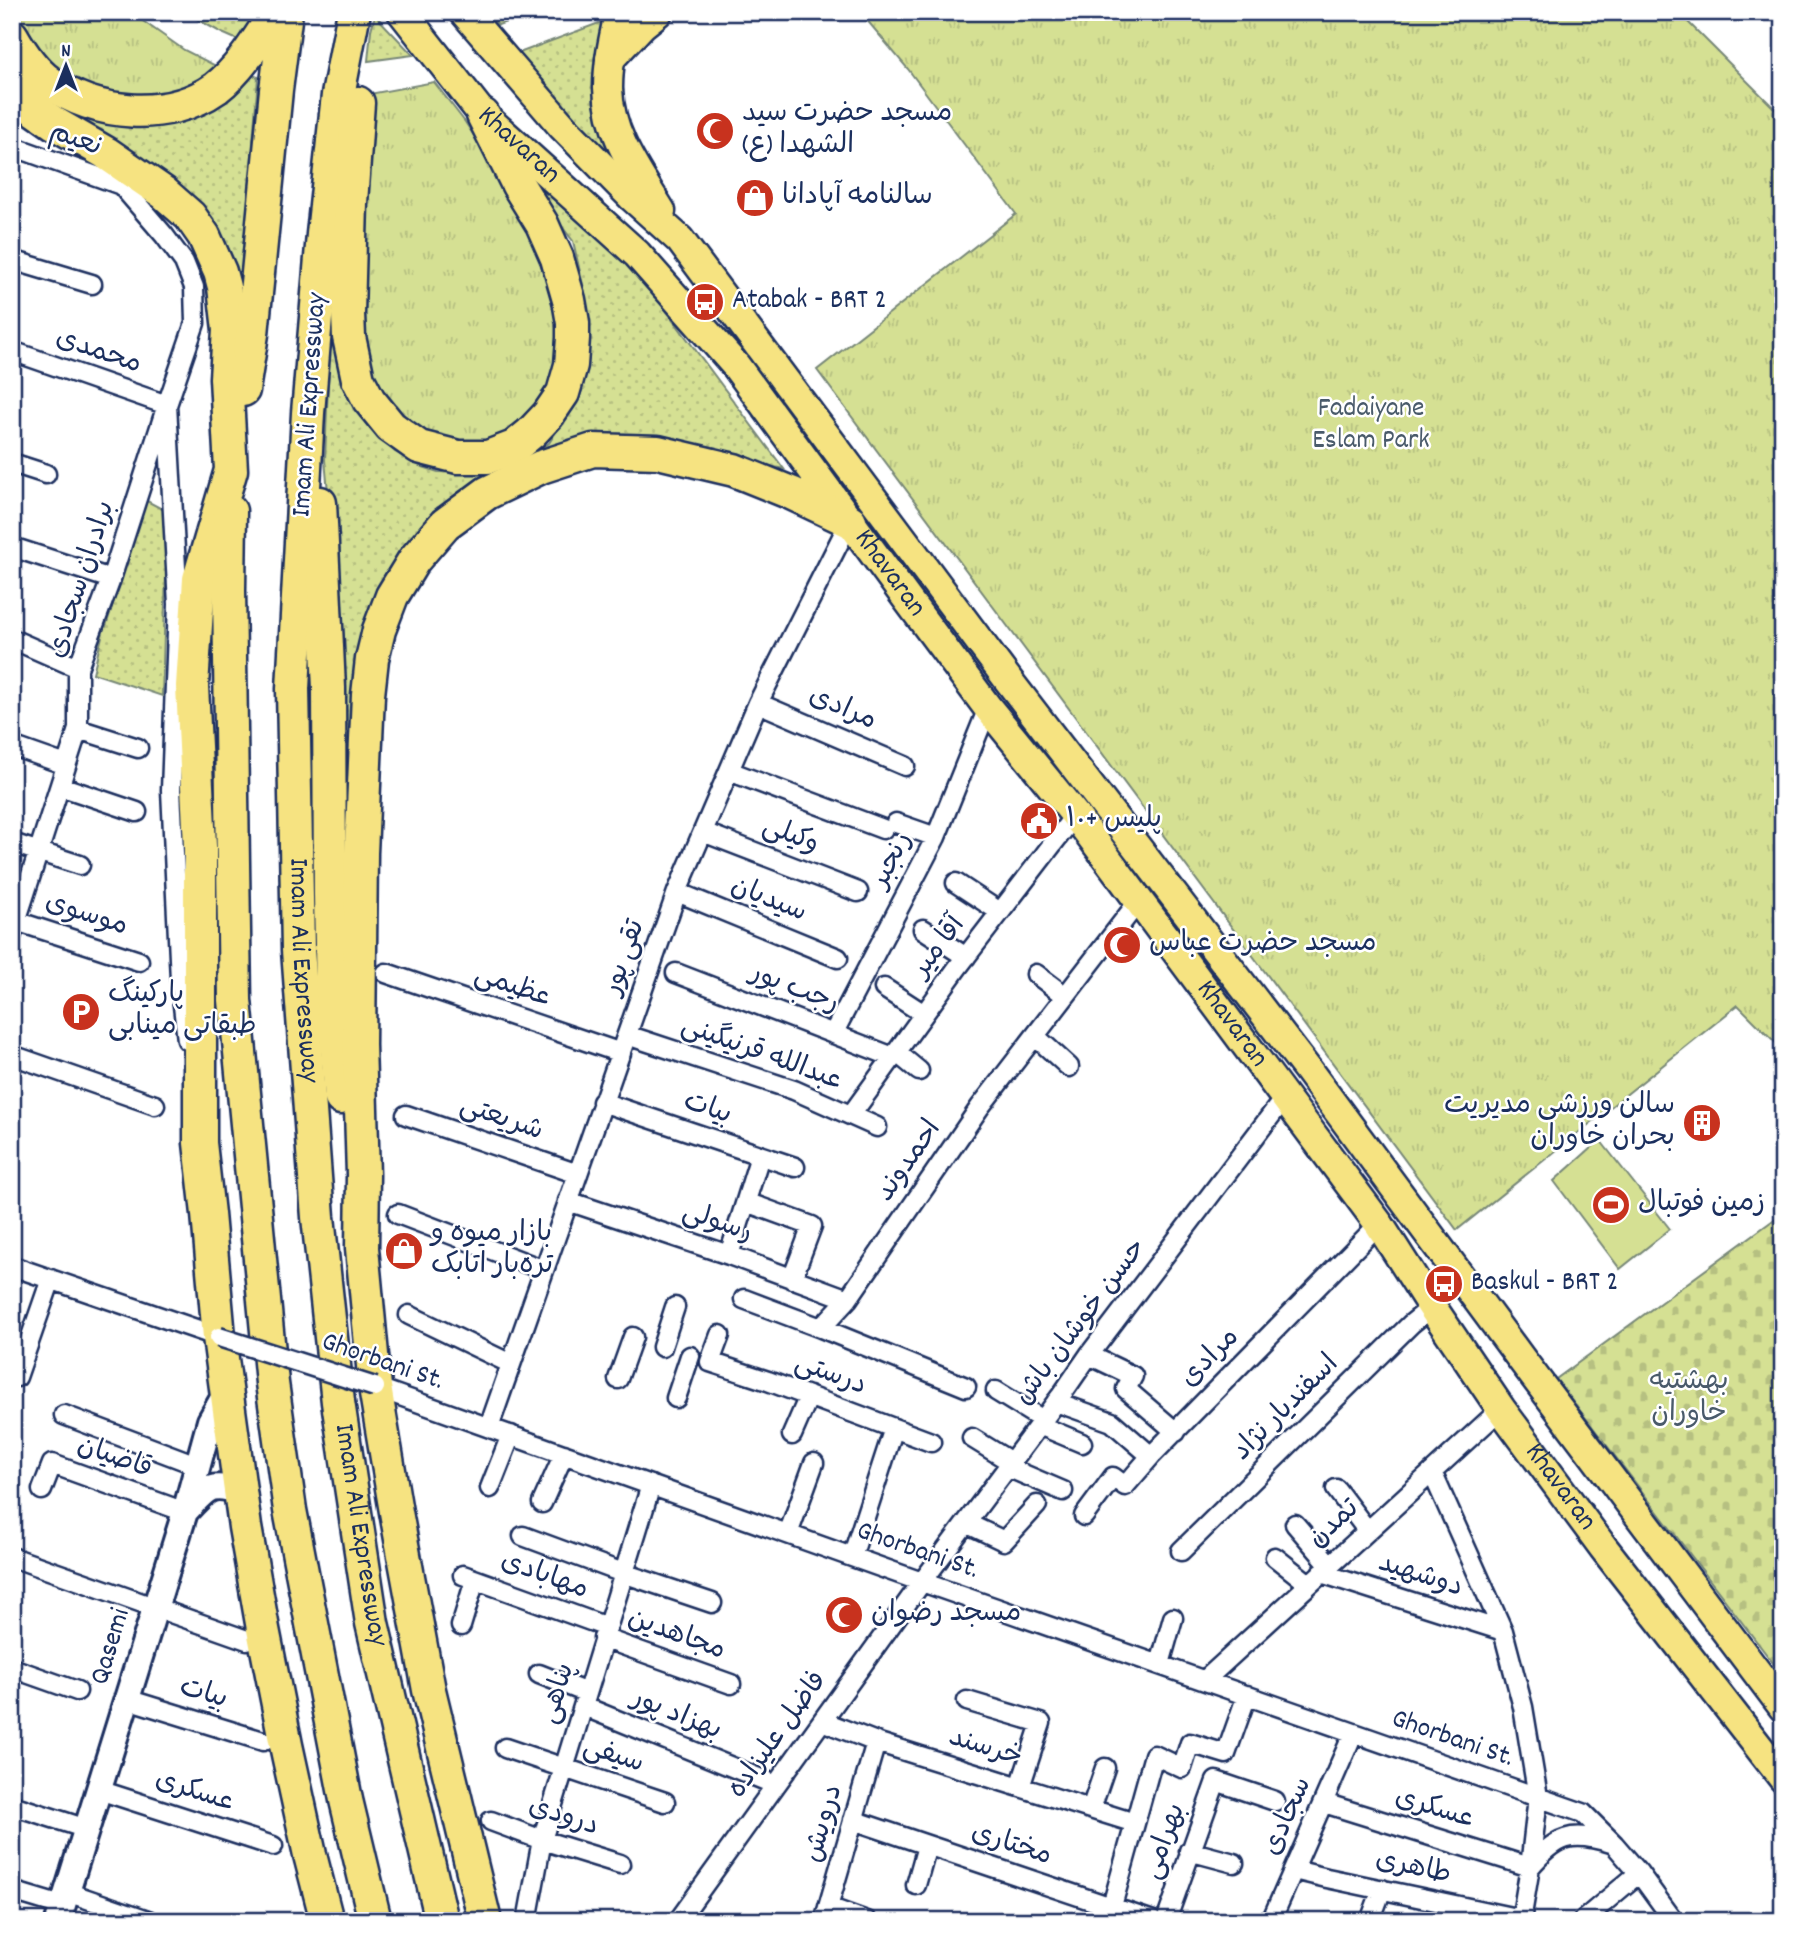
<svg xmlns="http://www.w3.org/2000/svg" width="1795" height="1933" font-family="Dekko,'Playpen Sans Arabic',sans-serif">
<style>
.grass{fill:url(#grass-tufts);stroke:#788878;stroke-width:2}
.cemetery{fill:url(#cemetery-stones);stroke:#788878;stroke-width:2}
.garden{fill:url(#garden-dots);stroke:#788878;stroke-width:2}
.pitch{fill:#d5e093;stroke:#788878;stroke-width:2}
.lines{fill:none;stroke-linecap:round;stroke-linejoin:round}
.street-casing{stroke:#1b2f5e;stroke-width:23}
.secondary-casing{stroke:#1b2f5e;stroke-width:30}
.primary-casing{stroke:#1b2f5e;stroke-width:33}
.highway-casing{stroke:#1b2f5e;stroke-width:37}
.street{stroke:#fff;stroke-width:18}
.secondary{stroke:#fff;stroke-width:24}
.primary{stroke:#f6e381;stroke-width:28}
.highway{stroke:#f6e381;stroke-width:32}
.street-bridge-casing{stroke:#1b2f5e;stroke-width:23;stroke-linecap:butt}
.street-bridge{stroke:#fff;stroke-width:18}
.labels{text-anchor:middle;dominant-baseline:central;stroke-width:5;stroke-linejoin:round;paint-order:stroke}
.poi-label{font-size:28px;fill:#1b2f5e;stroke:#fff;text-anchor:start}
.street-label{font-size:28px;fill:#1b2f5e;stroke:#fff}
.park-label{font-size:28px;fill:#4a5b6b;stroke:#fff}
</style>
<defs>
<pattern id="grass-tufts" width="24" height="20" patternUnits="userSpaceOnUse" patternTransform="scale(1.75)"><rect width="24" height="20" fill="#d5e093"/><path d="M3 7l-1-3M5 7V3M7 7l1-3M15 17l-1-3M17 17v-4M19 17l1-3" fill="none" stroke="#b6c081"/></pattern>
<pattern id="cemetery-stones" width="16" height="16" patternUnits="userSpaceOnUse" patternTransform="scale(1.75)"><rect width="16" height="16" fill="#d5e093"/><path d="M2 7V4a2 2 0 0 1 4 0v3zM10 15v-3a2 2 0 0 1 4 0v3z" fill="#b6c081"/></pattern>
<pattern id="garden-dots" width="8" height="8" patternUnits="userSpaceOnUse" patternTransform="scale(1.75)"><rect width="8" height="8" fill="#d5e093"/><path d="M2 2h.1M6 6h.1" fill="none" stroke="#b6c081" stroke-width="1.8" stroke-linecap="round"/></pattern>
</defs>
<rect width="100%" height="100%" fill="#fff"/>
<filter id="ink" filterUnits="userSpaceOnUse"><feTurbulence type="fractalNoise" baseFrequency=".0143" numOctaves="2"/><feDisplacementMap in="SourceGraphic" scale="14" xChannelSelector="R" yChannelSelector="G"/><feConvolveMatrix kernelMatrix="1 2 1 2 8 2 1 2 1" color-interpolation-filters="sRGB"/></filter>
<g filter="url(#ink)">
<path class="grass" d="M 12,12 L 130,12 L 184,50 L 226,71 L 182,98 L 79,92 L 19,35 L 12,19 Z
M 485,12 L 533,12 L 498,25 Z
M 860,12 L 1678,12 L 1783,117 L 1783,1050 L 1738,1005 L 1457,1230 L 817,370 L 1016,214 L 908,69 Z
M 434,82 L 465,122 L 518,203 L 542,245 L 565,360 L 531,425 L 480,445 L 440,444 L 387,409 L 361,352 L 364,95 Z"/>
<path class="cemetery" d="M 1783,1213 L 1783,1676 L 1556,1379 Z"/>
<path class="garden" d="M 184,12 L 263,12 L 256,48 L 222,33 Z
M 375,15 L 413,55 L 368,61 L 371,30 Z
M 607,20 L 596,108 L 600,126 L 606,143 L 615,157 L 649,200 L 567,116 L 519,53 Z
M 12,54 L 121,117 L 244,72 L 258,77 L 241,300 L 226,266 L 19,81 L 12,73 Z
M 520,172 L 603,239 L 636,270 L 784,469 L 657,444 L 544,458 L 384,593 L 351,987 L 334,556 L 325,460 L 328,383 L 338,231 L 339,326 L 347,392 L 356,411 L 371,430 L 395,452 L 420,466 L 438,472 L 487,473 L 517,463 L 549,443 L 582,391 L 589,357 L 588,328 L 585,294 L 573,241 Z
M 145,500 L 168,512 L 162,696 L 93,673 L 105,624 L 106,626 Z"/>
<path class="pitch" d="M 1600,1140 L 1670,1229 L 1620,1269 L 1554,1181 Z"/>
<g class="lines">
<defs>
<path id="street" d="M 12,146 L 121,185 L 164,235 L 184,262 L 194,287 L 195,323 L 167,405 L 178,604 L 171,790 L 180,980 L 187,1040
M 12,260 L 92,284
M 12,351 L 167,405 L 111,579 L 78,668 L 78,729 L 12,934
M 12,463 L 46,474
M 12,547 L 111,579
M 12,639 L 78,668
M 758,703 L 905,766
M 78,729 L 138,748
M 12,746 L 66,765
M 729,771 L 883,829
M 60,786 L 137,812
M 896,823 L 936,837
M 703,832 L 858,892
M 12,843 L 80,865
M 956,883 L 1000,912
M 677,892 L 838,958
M 16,921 L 139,961
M 923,929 L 966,957
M 386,973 L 621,1053
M 676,973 L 893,1057
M 1036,974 L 1065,996
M 884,988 L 924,1014
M 833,1034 L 936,837 L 988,708
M 627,1035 L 794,1090 L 877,1127
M 1035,1036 L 1069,1067
M 896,1052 L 919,1071
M 12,1055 L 155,1105
M 602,1102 L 795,1167
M 406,1115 L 578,1174
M 851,1115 L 958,967 L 1075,815
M 568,1201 L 729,1255 L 848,1299
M 746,1202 L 812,1226 L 792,1279
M 398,1214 L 544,1270
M 729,1255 L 760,1156
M 12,1266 L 219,1337
M 744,1299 L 821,1328
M 409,1315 L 511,1364
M 720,1335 L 710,1362 L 768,1381 L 931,1442
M 662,1347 L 675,1307
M 1089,1355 L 1133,1376 L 1126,1389 L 1176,1432
M 17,1377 L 51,1279
M 618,1379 L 633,1337
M 375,1387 L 922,1582 L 1583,1813 L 1614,1844 L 1639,1873 L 1674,1921
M 966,1387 L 821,1328 L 848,1299 L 980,1107 L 1138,902
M 996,1391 L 1043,1420
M 676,1398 L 690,1356
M 1056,1402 L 1112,1422 L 1151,1456
M 64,1415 L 199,1466
M 1039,1425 L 1082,1443
M 489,1427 L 677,892 L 758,703 L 850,521
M 792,1435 L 809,1396
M 972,1438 L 1011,1462
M 1007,1467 L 1063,1491
M 1432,1472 L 1503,1631 L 1523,1707 L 1538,1797 L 1530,1867 L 1521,1921
M 490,1488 L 511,1435
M 1336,1489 L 1367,1530
M 42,1490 L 52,1464 L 185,1512
M 542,1503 L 564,1454
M 1084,1516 L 1113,1477 L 1125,1486 L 1151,1456 L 1379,1224
M 966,1523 L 1004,1541 L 1037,1505
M 1295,1524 L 1330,1565
M 788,1534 L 814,1463
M 523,1536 L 623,1573 L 712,1603
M 1181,1551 L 1411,1324 L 1432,1307
M 12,1557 L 247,1640
M 852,1557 L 894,1428
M 1275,1557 L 1309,1584
M 1321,1573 L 1503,1631
M 463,1575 L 607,1627
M 461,1626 L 475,1580
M 603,1638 L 731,1684
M 1160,1664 L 1173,1618
M 12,1668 L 77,1691
M 539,1674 L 587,1693
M 1205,1680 L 1501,1409
M 127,1699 L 263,1741
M 967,1701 L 1041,1723 L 1020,1787
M 595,1711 L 776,1785
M 822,1721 L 876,1742 L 1135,1823
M 505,1748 L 665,1802
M 99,1790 L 273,1846
M 1324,1803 L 1530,1867 C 1557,1836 1571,1830 1611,1843
M 12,1805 L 87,1829
M 1091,1809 L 1105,1768
M 853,1820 L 1153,1921
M 491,1821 L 542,1840 L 620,1864
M 1189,1851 L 1234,1863
M 1294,1870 L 1327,1878 L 1521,1919
M 916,1885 L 927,1846
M 12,1891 L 62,1906
M 67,1892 L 151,1921
M 1112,1906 L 1154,1755 L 1182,1768 L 1190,1743 L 1226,1754 L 1247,1695
M 828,1907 L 867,1921
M 527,1921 L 542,1840 L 651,1485
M 678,1921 L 922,1582 L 1060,1397 L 1089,1355 L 1285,1097
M 824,1921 L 876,1742
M 1166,1921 L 1216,1781 L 1275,1801
M 1271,1921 L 1353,1734
M 1370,1921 L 1382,1889
M 1582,1921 L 1639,1873"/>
<path id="secondary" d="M 186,1511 C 207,1489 209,1481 240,1492
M 58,1921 L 185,1512 L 210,1421 L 226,1393"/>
<g id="primary">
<path id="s1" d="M 402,12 L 483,115 L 637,254 L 736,366 L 907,599 L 988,708 L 1075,815 L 1379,1224 L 1432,1307 L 1501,1409 L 1603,1547 L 1783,1778"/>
<path d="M 464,12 L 563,127 L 631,196 L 680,240 L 1009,681 L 1307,1069 L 1522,1360 L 1783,1707"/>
<path d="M 621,12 L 618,18 C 613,41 608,64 608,88 C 609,135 638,173 661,211"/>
<path d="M 610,59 L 643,24 L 658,12"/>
</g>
<g id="highway">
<path id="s2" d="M 354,12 L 338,95 L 323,234 L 308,413 L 293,689 L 298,950 L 318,1217 L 338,1402 L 372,1623 L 442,1921"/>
<path d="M 12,36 C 21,52 34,71 49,82 C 95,116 168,122 216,88 C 241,69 259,38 276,12"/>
<path d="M 12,89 L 34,109 L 54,123 L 106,153 L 164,193 L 190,216 L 204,236 L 220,272 L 224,287 L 229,330 L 226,378 L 231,470 L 199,579 L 192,686 L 200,846 L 200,1143 L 208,1214 L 219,1337 L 245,1527 L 263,1629 L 286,1745 L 310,1855 L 327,1921"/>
<path d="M 358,103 L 351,203 L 348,314 L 349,337 L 358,379 L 369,400 L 391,427 L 419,447 L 458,457 L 488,457 L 514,447 L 531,433 L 548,415 L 563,393 L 571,365 L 573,338 L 573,323 L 569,300 L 557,258 L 542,224 L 518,185 L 483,115"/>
<path d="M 243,390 L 252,334 L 276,90 L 286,12"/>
<path d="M 320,503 L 329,688 L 330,895 L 332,992 L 341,1098"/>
<path d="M 230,511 L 229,590 L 235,1000 L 272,1383 L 290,1510 L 346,1800 L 375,1921"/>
<path d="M 485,1921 L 429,1690 L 396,1512 L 375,1387 L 362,1248 L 363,1175 L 359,1045 L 361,853 L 368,695 L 372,659 L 379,630 L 392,596 L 414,560 L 445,524 L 487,493 L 541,467 L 593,450 L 658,452 L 734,470 L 791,493 L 850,521"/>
</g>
</defs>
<use href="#street" class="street-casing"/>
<use href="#secondary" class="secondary-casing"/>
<use href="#primary" class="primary-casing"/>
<use href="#highway" class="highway-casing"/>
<use href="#street" class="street"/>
<use href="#secondary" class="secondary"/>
<use href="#primary" class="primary"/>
<use href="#highway" class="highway"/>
<defs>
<path id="street-bridge" d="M 219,1337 L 375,1387"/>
</defs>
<use href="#street-bridge" class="street-bridge-casing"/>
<use href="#street-bridge" class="street-bridge"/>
</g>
</g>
<defs>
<symbol id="mosque-disc" viewBox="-11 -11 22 22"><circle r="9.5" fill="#c8321e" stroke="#fff"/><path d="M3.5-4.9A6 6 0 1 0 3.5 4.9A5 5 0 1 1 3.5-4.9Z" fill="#fff"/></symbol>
<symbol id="shop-disc" viewBox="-11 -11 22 22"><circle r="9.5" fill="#c8321e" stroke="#fff"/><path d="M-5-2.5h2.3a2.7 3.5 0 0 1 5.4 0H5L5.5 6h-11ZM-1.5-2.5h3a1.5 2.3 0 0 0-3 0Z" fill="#fff"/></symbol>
<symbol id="bus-disc" viewBox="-11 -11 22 22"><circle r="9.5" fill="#c8321e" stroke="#fff"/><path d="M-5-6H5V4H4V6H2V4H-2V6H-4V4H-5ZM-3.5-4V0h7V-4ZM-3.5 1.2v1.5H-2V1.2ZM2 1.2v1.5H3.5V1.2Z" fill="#fff"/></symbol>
<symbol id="civic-disc" viewBox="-11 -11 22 22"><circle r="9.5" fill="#c8321e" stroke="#fff"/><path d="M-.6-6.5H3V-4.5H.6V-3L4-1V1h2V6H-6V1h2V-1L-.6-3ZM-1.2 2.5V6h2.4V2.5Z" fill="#fff"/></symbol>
<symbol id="parking-disc" viewBox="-11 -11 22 22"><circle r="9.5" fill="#c8321e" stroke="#fff"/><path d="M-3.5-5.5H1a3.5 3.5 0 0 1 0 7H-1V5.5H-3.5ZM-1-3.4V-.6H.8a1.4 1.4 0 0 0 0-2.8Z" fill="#fff"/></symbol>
<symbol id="building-disc" viewBox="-11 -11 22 22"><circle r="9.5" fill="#c8321e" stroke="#fff"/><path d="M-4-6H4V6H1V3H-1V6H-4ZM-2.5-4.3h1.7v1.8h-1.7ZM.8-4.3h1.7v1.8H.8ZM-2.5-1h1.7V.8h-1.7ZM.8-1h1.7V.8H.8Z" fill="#fff"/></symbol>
<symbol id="stadium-disc" viewBox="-11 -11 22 22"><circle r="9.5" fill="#c8321e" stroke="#fff"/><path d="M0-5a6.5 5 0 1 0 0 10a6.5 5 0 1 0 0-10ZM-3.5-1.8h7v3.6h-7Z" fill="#fff"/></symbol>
</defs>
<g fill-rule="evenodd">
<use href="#mosque-disc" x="693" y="109" width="44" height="44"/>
<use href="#shop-disc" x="733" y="176" width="44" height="44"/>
<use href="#bus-disc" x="683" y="280" width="44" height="44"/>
<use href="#civic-disc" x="1017" y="799" width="44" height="44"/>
<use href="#mosque-disc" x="1100" y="923" width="44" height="44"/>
<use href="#parking-disc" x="59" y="990" width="44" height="44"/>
<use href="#building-disc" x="1680" y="1101" width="44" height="44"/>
<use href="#stadium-disc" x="1589" y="1183" width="44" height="44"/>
<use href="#shop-disc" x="382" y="1229" width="44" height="44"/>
<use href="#bus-disc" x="1422" y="1262" width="44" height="44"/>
<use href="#mosque-disc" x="822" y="1593" width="44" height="44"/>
</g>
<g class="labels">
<g class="poi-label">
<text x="742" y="115">مسجد حضرت سید<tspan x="742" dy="32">الشهدا (ع)</tspan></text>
<text x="782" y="198">سالنامه آپادانا</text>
<text x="732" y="302">Atabak - BRT 2</text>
<text x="1066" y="821">پلیس +۱۰</text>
<text x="1149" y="945">مسجد حضرت عباس</text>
<text x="108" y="996">پارکینگ<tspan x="108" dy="32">طبقاتی مینابی</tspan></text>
<text x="1675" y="1107" text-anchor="end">سالن ورزشی مدیریت<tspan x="1675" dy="32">بحران خاوران</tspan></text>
<text x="1638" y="1205">زمین فوتبال</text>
<text x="431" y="1235">بازار میوه و<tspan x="431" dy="32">تره‌بار اتابک</tspan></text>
<text x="1471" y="1284">Baskul - BRT 2</text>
<text x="871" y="1615">مسجد رضوان</text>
</g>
<g class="street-label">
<text transform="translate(75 141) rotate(20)">نعیم</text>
<text stroke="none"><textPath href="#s1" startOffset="178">Khavaran</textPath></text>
<text transform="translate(98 353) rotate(19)">محمدی</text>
<text transform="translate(311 405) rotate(-86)">Imam Ali Expressway</text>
<text stroke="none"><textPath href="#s1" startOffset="746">Khavaran</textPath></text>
<text transform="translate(83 580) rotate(-72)">برادران سجادی</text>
<text transform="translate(842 710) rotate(23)">مرادی</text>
<text transform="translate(790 837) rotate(21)">وکیلی</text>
<text transform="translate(893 861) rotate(-63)">رنجبر</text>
<text transform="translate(768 901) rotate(22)">سیدیان</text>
<text transform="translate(86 916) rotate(18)">موسوی</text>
<text transform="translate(940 948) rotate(-53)">آقا میر</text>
<text transform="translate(626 958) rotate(-71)">تقی پور</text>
<text stroke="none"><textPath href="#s2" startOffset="962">Imam Ali Expressway</textPath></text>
<text transform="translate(512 988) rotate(19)">عظیمی</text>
<text transform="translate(794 990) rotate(21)">رجب پور</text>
<text stroke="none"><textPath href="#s1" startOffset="1312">Khavaran</textPath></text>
<text transform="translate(761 1055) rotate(20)">عبدالله قرنیگینی</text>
<text transform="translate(707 1110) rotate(19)">بیات</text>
<text transform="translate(501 1120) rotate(19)">شریعتی</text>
<text transform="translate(910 1162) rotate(-55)">احمدوند</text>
<text transform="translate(717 1224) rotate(19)">رسولی</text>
<text transform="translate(1082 1323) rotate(-53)">حسن خوشان باش</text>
<text transform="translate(1211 1359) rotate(-46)">مرادی</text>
<text transform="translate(382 1363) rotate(19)">Ghorbani St.</text>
<text transform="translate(830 1376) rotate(20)">درستی</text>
<text transform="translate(1287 1409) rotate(-45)">اسفندیار نژاد</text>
<text transform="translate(114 1459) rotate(20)">قاضیان</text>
<text stroke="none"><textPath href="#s1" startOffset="1880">Khavaran</textPath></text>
<text transform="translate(1335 1525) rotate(-42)">تمدن</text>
<text stroke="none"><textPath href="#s2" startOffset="1530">Imam Ali Expressway</textPath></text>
<text transform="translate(917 1552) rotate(19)">Ghorbani St.</text>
<text transform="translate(544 1577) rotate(20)">مهابادی</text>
<text transform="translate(1420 1577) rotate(18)">دوشهید</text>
<text transform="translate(676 1636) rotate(20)">مجاهدین</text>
<text transform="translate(112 1647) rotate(-73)">Qasemi</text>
<text transform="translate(559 1694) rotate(-73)">پناهی</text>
<text transform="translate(203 1695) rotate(17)">بیات</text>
<text transform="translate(676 1716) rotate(22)">بهزاد پور</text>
<text transform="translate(779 1736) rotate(-54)">فاضل علیزاده</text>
<text transform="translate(1452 1740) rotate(19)">Ghorbani St.</text>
<text transform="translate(985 1749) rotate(17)">خرسند</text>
<text transform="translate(613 1757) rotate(18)">سیفی</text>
<text transform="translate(194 1793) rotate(18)">عسکری</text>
<text transform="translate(1434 1810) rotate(17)">عسکری</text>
<text transform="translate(1289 1817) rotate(-66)">سجادی</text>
<text transform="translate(563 1818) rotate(18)">درودی</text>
<text transform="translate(825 1824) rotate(-74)">درویش</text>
<text transform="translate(1166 1842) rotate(-70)">بهرامی</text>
<text transform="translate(1011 1846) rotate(18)">مختاری</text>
<text transform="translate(1413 1869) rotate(12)">طاهری</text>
</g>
<g class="park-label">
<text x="1371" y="410">Fadaiyane<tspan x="1371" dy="32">Eslam Park</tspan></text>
<text x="1689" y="1383">بهشتیه<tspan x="1689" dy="32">خاوران</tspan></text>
</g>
</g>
<rect width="1795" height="1933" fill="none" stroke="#fff" stroke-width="42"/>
<rect x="21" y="21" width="1753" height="1891" fill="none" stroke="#1b2f5e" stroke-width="2.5" filter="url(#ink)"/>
<g transform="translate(66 66)" stroke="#ffffff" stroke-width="5" paint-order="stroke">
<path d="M0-5L12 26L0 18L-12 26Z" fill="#1b2f5e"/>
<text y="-10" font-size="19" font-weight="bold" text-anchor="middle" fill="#1b2f5e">N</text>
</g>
</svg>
